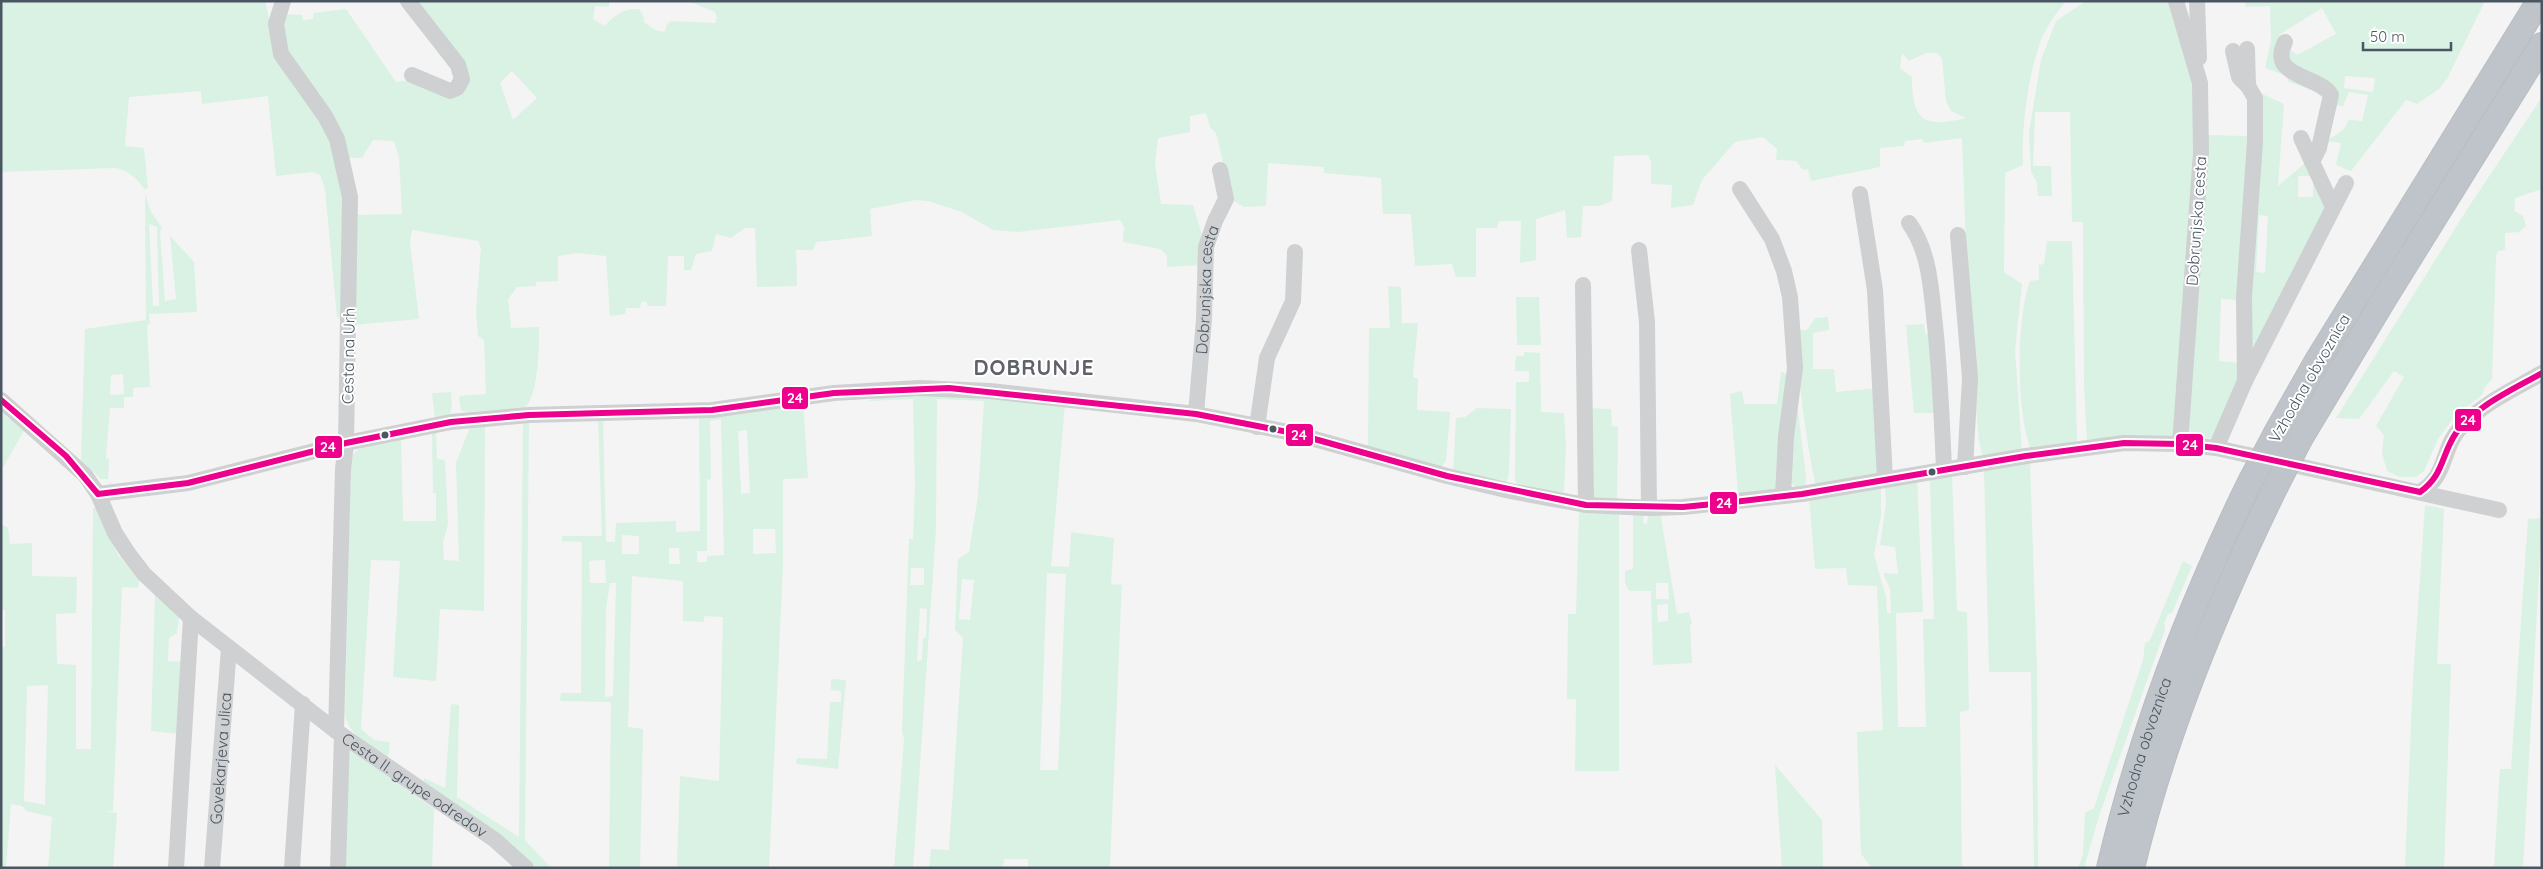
<svg xmlns="http://www.w3.org/2000/svg" width="2543" height="869" font-family="Quicksand,sans-serif">
<style>
.green{fill:#d9f2e3;fill-rule:evenodd}
.lines{fill:none;stroke-linecap:round;stroke-linejoin:round}
.highway-casing{stroke:#b9bec3;stroke-width:26}
.minor{stroke:#ced0d2;stroke-width:16}
.highway{stroke:#bec4c9;stroke-width:24}
.highway-bridge-casing{stroke:#b9bec3;stroke-width:26;stroke-linecap:butt}
.highway-bridge{stroke:#bec4c9;stroke-width:24}
.bus-1-casing{stroke:#fff;stroke-width:10}
.bus-1{stroke:#ed018c;stroke-width:6}
.bus-dot{fill:#4a5661;stroke:#fff;stroke-width:2}
.labels{text-anchor:middle;dominant-baseline:central;stroke-width:4;stroke-linejoin:round;paint-order:stroke}
.street-label{font-size:16px;fill:#4a5661;stroke:#fff}
.district-label{font-size:21px;font-weight:bold;letter-spacing:1px;fill:#5f6368;stroke:#fff}
.line-badge{stroke:#fff;stroke-width:2}
.badge-label{font-size:14px;text-anchor:middle;font-weight:bold;fill:#fff}
</style>
<rect width="100%" height="100%" fill="#f4f4f4"/>
<path class="green" d="M 1,1 L 265,1 L 277,53 L 306,95 L 330,139 L 345,198 L 342,318 L 337,317 L 325,189 L 320,175 L 313,172 L 276,176 L 268,96 L 202,104 L 201,91 L 129,97 L 125,146 L 144,148 L 148,188 L 144,189 C 136,177 130,172 116,168 L 1,172 Z
M 413,1 L 609,1 L 609,7 L 595,6 L 593,19 L 604,26 C 616,15 622,8 639,9 L 643,15 L 644,22 C 651,27 657,33 665,31 L 667,24 L 671,21 L 715,23 L 717,18 L 715,12 L 688,1 L 2066,1 C 2057,12 2046,27 2041,40 C 2028,76 2021,127 2023,165 L 2005,173 L 2004,272 L 2022,284 L 2015,350 L 2022,451 L 1983,458 L 1979,442 L 1969,325 L 1962,138 L 1924,143 L 1922,139 L 1905,141 L 1904,146 L 1880,148 L 1880,167 L 1811,181 L 1808,169 L 1803,170 L 1796,161 L 1776,160 L 1777,149 L 1763,137 L 1735,142 L 1702,180 L 1693,205 L 1671,208 L 1672,185 L 1651,184 L 1651,162 L 1648,155 L 1614,156 L 1612,201 L 1600,206 L 1583,206 L 1581,237 L 1567,238 L 1565,210 L 1536,219 L 1536,260 L 1520,263 L 1521,221 L 1499,221 L 1497,228 L 1476,228 L 1476,277 L 1456,277 L 1452,264 L 1415,266 L 1411,214 L 1383,214 L 1381,178 L 1324,173 L 1324,167 L 1268,163 L 1266,206 L 1244,207 L 1232,200 L 1216,133 L 1210,127 L 1206,113 L 1190,116 L 1190,132 L 1158,138 L 1155,163 L 1161,204 L 1193,205 L 1203,238 L 1203,265 L 1167,267 L 1167,255 L 1160,249 L 1123,242 L 1124,227 L 1120,220 L 1018,232 L 993,230 L 962,212 L 928,201 L 916,200 L 870,209 L 872,236 L 816,242 L 813,250 L 796,250 L 797,286 L 757,287 L 755,228 L 745,228 L 731,238 L 716,234 L 712,251 L 696,254 L 691,270 L 684,270 L 684,256 L 668,256 L 666,306 L 648,306 L 646,301 L 641,302 L 640,308 L 626,308 L 625,314 L 610,316 L 606,256 L 577,253 L 558,256 L 558,281 L 536,282 L 536,286 L 517,287 L 508,299 L 511,328 L 539,327 C 539,345 539,397 524,408 L 466,412 L 461,410 L 459,396 L 486,394 L 484,340 L 478,336 L 476,311 L 481,248 L 478,241 L 412,230 L 410,242 L 419,319 L 353,325 L 357,215 L 402,214 L 399,157 L 394,141 L 373,140 L 362,158 L 349,158 L 283,49 L 284,14 L 302,15 L 303,20 L 313,19 L 314,13 L 346,9 L 396,82 L 411,80 L 462,89 ZM 1902,53 L 1909,61 L 1926,53 L 1937,53 L 1942,58 L 1946,101 L 1951,111 L 1966,118 C 1924,128 1912,122 1912,77 L 1900,68 ZM 512,71 L 537,98 L 513,120 L 500,83 Z
M 2086,1 L 2174,1 L 2197,85 L 2176,436 L 2087,439 L 2084,385 L 2083,222 L 2072,222 L 2070,112 L 2035,112 L 2033,166 L 2051,166 L 2052,196 L 2038,196 L 2037,182 L 2031,172 L 2029,133 L 2041,60 L 2056,21 Z
M 2245,1 L 2485,1 L 2447,79 L 2439,89 L 2417,104 L 2406,100 L 2351,171 L 2336,165 L 2341,143 L 2327,141 L 2344,129 L 2349,120 L 2362,121 L 2368,95 L 2349,92 L 2343,106 L 2334,105 L 2332,88 C 2313,78 2291,76 2285,52 L 2290,49 L 2297,55 L 2336,34 L 2322,8 L 2279,35 L 2278,51 L 2285,70 L 2325,90 L 2323,94 L 2289,82 L 2285,75 L 2265,68 L 2271,41 L 2270,6 L 2246,7 ZM 2345,76 L 2375,78 L 2373,92 L 2344,88 Z
M 2258,92 L 2284,104 L 2278,186 L 2304,164 L 2312,166 L 2327,211 L 2250,363 ZM 2298,176 L 2313,176 L 2313,197 L 2298,197 ZM 2259,215 L 2268,216 L 2265,273 L 2256,272 Z
M 2542,97 L 2542,189 L 2515,198 L 2514,211 L 2523,216 L 2526,226 L 2519,232 L 2505,233 L 2505,250 L 2498,251 L 2496,256 L 2492,379 L 2485,387 L 2482,395 L 2455,416 L 2438,439 L 2424,471 L 2416,477 L 2399,477 L 2387,471 L 2382,453 L 2384,435 L 2376,426 L 2404,377 L 2394,371 L 2359,419 L 2336,418 L 2466,211 Z
M 2209,135 L 2249,136 L 2242,300 L 2221,299 L 2219,361 L 2240,363 L 2239,385 L 2215,439 L 2186,436 L 2204,137 Z
M 145,194 L 151,212 L 162,228 L 160,232 L 165,301 L 176,299 L 170,236 L 194,262 L 197,312 L 149,314 L 150,324 L 147,325 L 150,387 L 133,388 L 133,397 L 124,397 L 124,408 L 110,408 L 106,458 L 109,459 L 108,479 L 101,479 L 81,460 L 85,329 L 146,320 ZM 149,224 L 157,227 L 159,306 L 153,306 ZM 123,374 L 124,394 L 110,395 L 111,375 Z
M 2047,241 L 2072,241 L 2077,441 L 2031,450 C 2016,412 2016,320 2030,281 L 2039,280 L 2039,265 L 2044,264 Z
M 1388,286 L 1401,287 L 1402,323 L 1418,323 L 1413,377 L 1418,379 L 1417,410 L 1450,412 L 1446,461 L 1440,468 L 1368,447 L 1369,328 L 1390,328 Z
M 1516,297 L 1539,297 L 1541,345 L 1517,345 Z
M 1828,317 L 1829,330 L 1813,333 L 1813,369 L 1834,369 L 1836,392 L 1879,388 L 1877,475 L 1825,483 L 1815,483 C 1805,432 1798,381 1796,330 L 1807,330 L 1815,318 Z
M 1924,324 L 1925,334 L 1931,334 L 1939,413 L 1914,413 L 1906,325 Z
M 1524,352 L 1540,353 L 1541,412 L 1564,413 L 1566,445 L 1564,493 L 1519,487 L 1515,480 L 1516,382 L 1529,382 L 1529,371 L 1515,371 L 1516,356 L 1524,356 Z
M 1781,372 L 1788,374 L 1777,490 L 1744,495 L 1738,492 L 1730,394 L 1742,391 L 1744,404 L 1777,404 Z
M 451,392 L 452,407 L 449,417 L 435,418 L 432,393 Z
M 927,393 L 1065,404 L 1051,566 L 1069,567 L 1071,532 L 1114,538 L 1111,584 L 1122,585 L 1122,579 L 1110,868 L 1028,868 L 1028,859 L 1004,859 L 1003,868 L 929,868 L 931,849 L 949,850 L 963,638 L 955,630 L 958,559 L 969,552 L 978,496 L 984,401 L 937,399 L 936,528 L 913,868 L 894,868 L 904,739 L 902,731 L 909,539 L 913,539 L 915,487 L 913,399 L 869,401 L 876,395 ZM 911,568 L 924,568 L 924,585 L 910,585 ZM 1047,573 L 1066,574 L 1058,770 L 1040,770 ZM 962,579 L 974,580 L 970,620 L 959,619 ZM 920,608 L 927,609 L 926,638 L 923,638 L 922,660 L 917,661 Z
M 1796,394 L 1806,476 L 1805,487 L 1796,487 L 1789,481 Z
M 800,404 L 803,406 L 804,415 L 808,478 L 783,479 L 783,565 L 769,868 L 677,868 L 680,776 L 719,781 L 723,617 L 704,616 L 704,622 L 683,621 L 683,581 L 632,576 L 628,727 L 643,729 L 640,868 L 609,868 L 611,702 L 560,701 L 561,693 L 581,693 L 582,542 L 562,541 L 562,536 L 602,536 L 598,417 L 603,417 L 606,542 L 615,542 L 616,523 L 676,521 L 676,532 L 700,531 L 699,415 ZM 721,419 L 724,555 L 707,556 L 707,562 L 697,562 L 697,551 L 707,551 L 707,480 L 711,479 L 710,421 ZM 747,430 L 750,493 L 741,494 L 738,431 ZM 753,529 L 775,529 L 776,553 L 753,554 ZM 622,535 L 639,536 L 639,554 L 622,554 ZM 669,548 L 679,548 L 680,564 L 669,564 ZM 605,560 L 606,583 L 590,583 L 589,561 ZM 610,583 L 616,583 L 613,696 L 605,697 L 606,608 Z
M 1477,408 L 1511,409 L 1509,471 L 1508,480 L 1502,484 L 1453,472 L 1456,418 L 1465,417 Z
M 1587,408 L 1611,409 L 1612,426 L 1618,427 L 1617,500 L 1592,499 Z
M 1,410 L 26,427 L 1,471 Z
M 523,419 L 529,419 L 525,840 L 551,868 L 536,868 L 502,837 L 424,783 L 424,778 L 445,788 L 451,704 L 459,705 L 457,797 L 519,837 Z
M 485,422 L 484,611 L 440,609 L 436,681 L 393,677 L 400,561 L 371,560 L 361,729 L 374,740 L 390,742 L 389,753 L 387,757 C 368,745 351,737 345,715 L 351,456 L 361,447 L 401,439 L 403,521 L 436,521 L 436,493 L 433,493 L 432,433 L 436,432 L 437,459 L 445,460 L 448,524 L 443,543 L 444,560 L 459,561 L 456,463 L 470,427 Z
M 2030,462 L 2037,672 L 2038,868 L 2034,868 L 2031,672 L 1989,672 L 1984,470 Z
M 1952,474 L 1957,611 L 1967,612 L 1969,710 L 1960,712 L 1962,868 L 1872,868 L 1861,854 L 1857,732 L 1883,730 L 1877,586 L 1848,585 L 1846,568 L 1815,569 L 1809,497 L 1881,485 L 1881,515 L 1874,555 L 1886,597 L 1887,613 L 1891,613 L 1890,589 L 1883,573 L 1898,574 L 1895,547 L 1880,545 L 1886,504 L 1885,485 L 1917,479 L 1923,612 L 1896,613 L 1898,727 L 1926,727 L 1923,619 L 1934,619 L 1930,478 Z
M 2425,505 L 2444,509 L 2437,664 L 2451,664 L 2444,868 L 2405,868 L 2413,681 Z
M 1579,507 L 1619,510 L 1619,771 L 1575,771 L 1576,699 L 1567,699 L 1568,614 L 1576,614 Z
M 93,508 L 97,508 L 118,555 L 139,580 L 138,588 L 122,587 L 113,811 L 106,811 L 117,813 L 113,868 L 48,868 L 52,817 L 26,811 L 22,806 L 11,804 L 6,868 L 1,868 L 1,648 L 5,647 L 5,610 L 1,610 L 1,524 L 8,528 L 10,544 L 32,543 L 32,576 L 77,577 L 76,613 L 56,614 L 57,664 L 76,665 L 76,749 L 91,749 ZM 48,685 L 45,805 L 24,801 L 27,686 Z
M 1633,511 L 1644,511 L 1643,523 L 1647,524 L 1649,512 L 1660,512 L 1677,614 L 1689,612 L 1692,624 L 1690,624 L 1692,663 L 1653,665 L 1651,591 L 1629,591 L 1625,583 L 1625,571 L 1633,569 ZM 1656,583 L 1668,583 L 1669,599 L 1656,599 ZM 1668,604 L 1668,621 L 1658,622 L 1657,605 Z
M 2542,518 L 2523,868 L 2494,868 L 2500,769 L 2511,769 L 2528,519 Z
M 2183,561 L 2192,566 L 2172,613 L 2168,614 L 2164,624 L 2165,630 L 2100,813 L 2084,868 L 2078,868 L 2083,855 L 2085,813 L 2094,808 L 2143,660 L 2145,643 L 2150,640 Z
M 155,595 L 179,616 L 177,633 L 169,638 L 168,661 L 184,662 L 180,734 L 151,731 Z
M 831,679 L 846,680 L 838,769 L 796,764 L 797,758 L 827,759 L 830,702 L 841,702 L 841,691 L 831,690 Z
M 347,748 L 434,809 L 432,868 L 341,868 Z
M 1775,765 L 1822,820 L 1823,868 L 1782,868 Z"/>
<g class="lines">
<defs>
<g id="highway">
<path d="M 2276,433 L 2318,359 L 2539,1"/>
<path d="M 2300,439 L 2386,296 L 2542,45"/>
<path id="s4" d="M 2109,868 C 2141,733 2190,604 2251,480"/>
<path d="M 2132,868 C 2164,735 2216,609 2276,486"/>
</g>
</defs>
<use href="#highway" class="highway-casing"/>
<g class="minor">
<path d="M 283,1 L 276,24 L 281,54 L 325,116 L 337,139 L 350,197 L 346,443 L 343,469 L 336,731"/>
<path d="M 408,1 L 458,65 L 462,79 L 457,88 L 450,91 L 412,75"/>
<path d="M 2176,1 L 2200,83 L 2201,152 L 2180,444"/>
<path d="M 2197,1 L 2199,58"/>
<path d="M 2285,42 C 2267,78 2320,75 2331,95 L 2319,148 L 2312,162"/>
<path d="M 2247,49 L 2248,86"/>
<path d="M 2233,51 L 2239,77 L 2248,86 L 2255,98 L 2255,142 L 2244,297 L 2245,381"/>
<path d="M 2301,138 L 2333,207"/>
<path d="M 1740,189 L 1772,239 L 1784,271 L 1790,297 L 1795,368 L 1786,437 L 1783,496"/>
<path d="M 1860,194 L 1875,290 L 1885,479"/>
<path d="M 1909,223 C 1930,252 1931,290 1935,325 C 1940,373 1942,421 1944,469"/>
<path d="M 1958,235 L 1970,378 L 1965,467"/>
<path d="M 1639,250 L 1647,322 L 1649,508"/>
<path d="M 1583,285 L 1586,505"/>
<path id="s1" d="M 1,400 L 85,475 L 98,494 L 115,533 L 128,553 L 144,574 L 191,618 L 336,731 L 495,840 L 526,868"/>
<path id="s2" d="M 1196,414 L 1204,319 L 1206,247 L 1215,221 L 1226,199 L 1220,170"/>
<path d="M 1257,427 L 1267,358 L 1293,301 L 1295,252"/>
<path d="M 2216,448 L 2245,381 L 2346,183"/>
<path d="M 2420,492 C 2449,475 2440,449 2462,426 C 2483,403 2515,389 2542,373"/>
<path d="M 98,494 L 188,483 L 346,443 L 451,422 L 529,415 L 712,410 L 834,393 L 919,388 L 990,391 L 1196,414 L 1293,433 L 1447,476 L 1510,491 L 1586,505 L 1649,508 L 1683,507 L 1802,494 L 2026,456 L 2124,443 L 2180,444 L 2216,448 L 2499,510"/>
<path d="M 176,868 L 191,618"/>
<path id="s3" d="M 212,868 L 229,648"/>
<path d="M 292,868 L 303,704"/>
<path d="M 338,868 L 342,735"/>
</g>
<use href="#highway" class="highway"/>
<defs>
<path id="highway-bridge" d="M 2251,480 L 2276,433
M 2276,486 L 2300,439"/>
</defs>
<use href="#highway-bridge" class="highway-bridge-casing"/>
<use href="#highway-bridge" class="highway-bridge"/>
<defs>
<path id="bus-1" d="M 1,400 L 66,456 L 98,494
M 2420,492 C 2444,475 2441,455 2456,433 C 2477,405 2512,390 2542,373
M 98,494 L 188,483 L 346,443 L 451,422 L 529,415 L 712,410 L 834,393 L 949,388 L 1196,414 L 1293,433 L 1447,476 L 1586,505 L 1683,507 L 1734,502 L 1802,494 L 2026,456 L 2124,443 L 2180,444 L 2216,448 L 2420,492"/>
</defs>
<use href="#bus-1" class="bus-1-casing"/>
<use href="#bus-1" class="bus-1"/>
</g>
<g class="bus-dot">
<circle cx="1273" cy="429" r="4.5"/>
<circle cx="385" cy="435" r="4.5"/>
<circle cx="1932" cy="472" r="4.5"/>
</g>
<g class="labels">
<g class="street-label">
<text transform="translate(2196 221) rotate(-86)">Dobrunjska cesta</text>
<text stroke="none"><textPath href="#s2" startOffset="125">Dobrunjska cesta</textPath></text>
<text transform="translate(348 356) rotate(-89)">Cesta na Urh</text>
<text transform="translate(2309 378) rotate(-60)">Vzhodna obvoznica</text>
<text stroke="none"><textPath href="#s4" startOffset="126">Vzhodna obvoznica</textPath></text>
<text stroke="none"><textPath href="#s3" startOffset="110">Govekarjeva ulica</textPath></text>
<text stroke="none"><textPath href="#s1" startOffset="572">Cesta II. grupe odredov</textPath></text>
</g>
<g class="district-label">
<text x="1034" y="367">DOBRUNJE</text>
</g>
</g>
<g class="line-badge">
<rect x="781" y="386" width="28" height="24" rx="5" fill="#ed018c"/>
<rect x="2454" y="408" width="28" height="24" rx="5" fill="#ed018c"/>
<rect x="1285" y="423" width="29" height="24" rx="5" fill="#ed018c"/>
<rect x="2175" y="433" width="29" height="24" rx="5" fill="#ed018c"/>
<rect x="314" y="435" width="29" height="24" rx="5" fill="#ed018c"/>
<rect x="1709" y="491" width="29" height="24" rx="5" fill="#ed018c"/>
</g>
<g class="badge-label">
<text x="795" y="403">24</text>
<text x="2468" y="425">24</text>
<text x="1299" y="440">24</text>
<text x="2190" y="450">24</text>
<text x="328" y="452">24</text>
<text x="1724" y="508">24</text>
</g>
<rect width="2543" height="869" fill="none" stroke="#4a5661" stroke-width="5"/>
<path d="M2363 42v8h88v-8" fill="none" stroke="#4a5661" stroke-width="2.5"/>
<text x="2370" y="42" font-size="15" fill="#4a5661" stroke="#ffffff" stroke-width="4" paint-order="stroke">50 m</text>
</svg>
